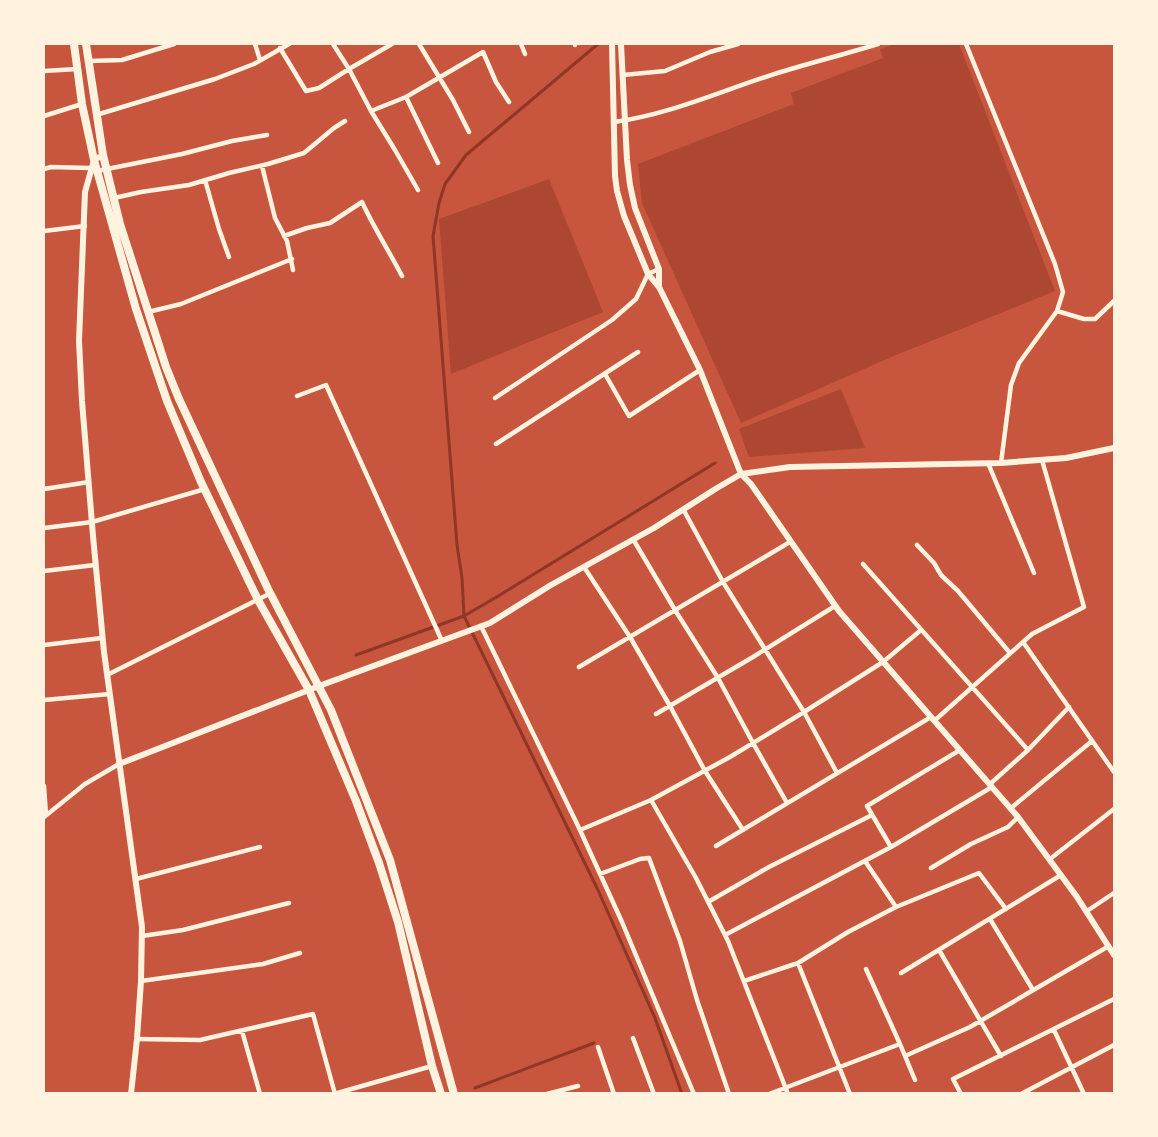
<svg xmlns="http://www.w3.org/2000/svg" width="1158" height="1137" font-family="Roboto,sans-serif">
<style>
.green{fill:#ae4732}
.lines{fill:none;stroke-linecap:round;stroke-linejoin:round}
.stream{stroke:#8f3625;stroke-width:3}
.minor{stroke:#fff3e0;stroke-width:4.5}
.tertiary{stroke:#fff3e0;stroke-width:6}
.primary{stroke:#fff3e0;stroke-width:8}
</style>
<rect width="100%" height="100%" fill="#c8553d"/>
<path class="green" d="M 895,44 L 959,44 L 1055,291 L 896,355 L 741,423 L 642,203 L 638,164 L 794,104 L 791,93 L 883,58 L 880,49 Z
M 549,179 L 603,312 L 451,374 L 439,219 Z
M 841,389 L 865,448 L 749,457 L 739,429 Z"/>
<g class="lines">
<path class="stream" d="M 598,44 L 466,155 L 445,184 L 439,203 L 433,236 L 457,545 L 462,578 L 464,616 L 597,888 L 655,1018 L 682,1094
M 356,655 L 464,616 L 500,595 L 715,463
M 475,1088 L 594,1043"/>
<path class="minor" d="M 255,44 L 260,60
M 333,44 L 349,69 L 392,44
M 419,44 L 453,100 L 469,132
M 521,44 L 525,54
M 575,44 L 575,45
M 966,44 L 1055,264 L 1063,292 L 1057,311 L 1019,363 L 1011,385 L 1001,463
M 280,48 L 306,91 L 319,88 L 349,69 L 371,111 L 406,97 L 483,52 L 496,82 L 509,102
M 89,61 L 122,60 L 174,44
M 44,71 L 77,69
M 623,75 L 665,71 L 710,52 L 738,44
M 406,97 L 438,163
M 371,111 L 395,150 L 418,190
M 96,115 L 215,79 L 254,64 L 289,44
M 44,116 L 82,104
M 614,122 C 672,114 725,89 781,72 C 813,62 846,54 878,44
M 262,166 L 275,218 L 287,241 L 293,270
M 44,169 L 51,167 L 90,168
M 97,171 L 182,154 L 232,141 L 267,135
M 205,180 L 219,229 L 229,257
M 114,198 L 141,192 L 189,185 L 229,173 L 268,164 L 304,153 L 334,128 L 345,121
M 44,231 L 85,226
M 284,236 L 307,228 L 330,223 L 362,202 C 374,228 389,251 402,276
M 1057,311 L 1084,319 L 1095,319 L 1114,301
M 148,312 L 181,304 L 292,259
M 605,374 L 629,416 L 700,370
M 297,396 L 326,385 L 442,641
M 495,398 L 612,320 L 636,299 L 648,274 L 659,269
M 496,444 L 638,352
M 988,463 L 1034,573
M 44,489 L 89,482
M 683,509 L 723,582 L 804,712 L 837,773
M 44,528 L 92,522 L 205,489
M 633,539 L 675,610 L 718,678 L 753,743 L 787,803
M 917,545 L 934,563 L 941,575 L 958,591 L 1010,653
M 863,564 L 1028,750
M 584,567 L 630,637 L 670,706 L 705,771 L 743,830
M 44,571 L 95,565
M 481,626 L 580,830 L 622,922 L 694,1094
M 1023,642 L 1114,772
M 44,645 L 102,638
M 579,667 L 790,542
M 107,675 L 271,593
M 44,700 L 110,694
M 656,714 L 753,657 L 835,606
M 934,721 L 1032,634 L 1084,607 L 1042,460
M 990,784 L 1028,750 L 1069,707
M 44,786 L 46,815
M 651,800 L 696,878 L 728,941 L 788,1094
M 1011,808 L 1092,741
M 44,817 L 85,784 L 119,764
M 580,830 L 651,800 L 730,757 L 804,712 L 883,662 L 921,630
M 716,846 L 931,717
M 891,847 L 867,806 L 960,750
M 1050,859 L 1114,809
M 865,861 L 896,907
M 931,868 L 971,844 L 1008,827 L 1018,817
M 600,874 L 640,859 L 649,858 L 680,941 L 697,1000 L 729,1094
M 136,879 L 260,847
M 708,902 L 769,867 L 872,815
M 1087,911 L 1114,893
M 990,919 L 1033,990
M 725,935 L 891,847 L 992,787
M 142,936 L 183,930 L 289,903
M 939,950 L 1001,1056
M 798,963 L 850,1094
M 866,969 L 900,1044 L 915,1080
M 901,973 L 1061,875
M 141,981 L 263,964 L 300,953
M 744,981 L 798,963 L 848,932 L 896,907 L 979,873 L 1006,909
M 1054,1030 L 1084,1094
M 242,1031 L 260,1094
M 633,1038 L 654,1094
M 137,1039 L 200,1040 L 313,1014 L 335,1094
M 598,1047 L 614,1094
M 905,1056 L 970,1027 L 1109,946
M 334,1094 L 432,1066
M 547,1094 L 578,1086
M 769,1094 L 900,1044
M 961,1094 L 953,1079 L 1114,999
M 1021,1094 L 1114,1045"/>
<path class="tertiary" d="M 612,44 L 615,176 L 617,191 L 624,216 L 648,274 L 659,287 L 700,370 L 741,474 L 751,484 L 839,611 L 1018,817 L 1077,897 L 1114,955
M 621,44 L 627,160 L 630,185 L 635,208 L 659,269 L 659,286
M 103,155 L 94,160 L 85,192 L 79,341 L 82,401 L 93,536 L 104,652 L 142,927 L 141,981 L 137,1039 L 131,1094
M 119,764 L 319,686 L 490,623 L 551,585 L 654,528 L 717,488 L 741,474 L 790,467 L 1001,463 L 1066,458 L 1114,448"/>
<path class="primary" d="M 74,44 L 82,104 L 94,160 L 136,309 L 167,401 L 201,482 L 258,600 L 309,690 L 356,801 L 379,863 L 398,922 L 432,1066 L 441,1094
M 86,44 L 103,155 L 120,224 L 166,367 L 179,399 L 268,589 L 331,710 L 390,860 L 454,1094"/>
</g>
<rect width="1158" height="1137" fill="none" stroke="#fff3e0" stroke-width="90"/>
</svg>
